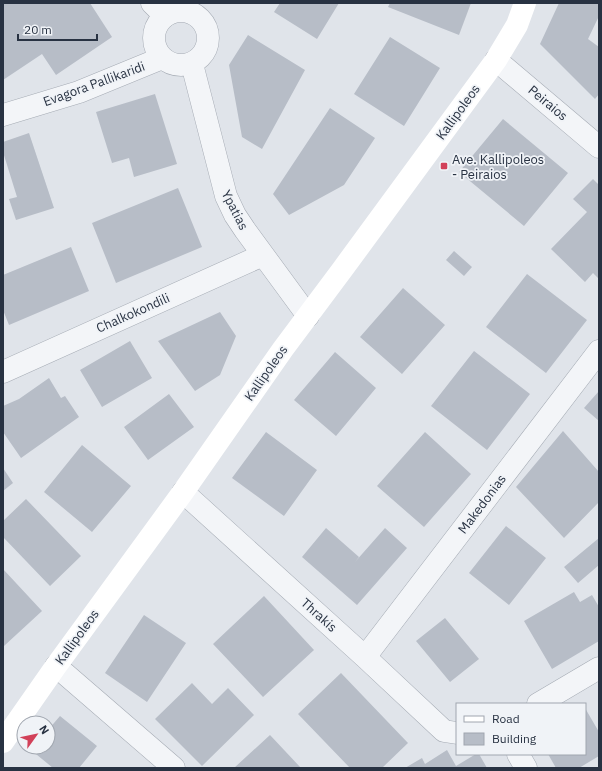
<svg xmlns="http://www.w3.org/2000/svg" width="602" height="771" font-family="'IBM Plex Sans',sans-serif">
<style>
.building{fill:#b7bdc7}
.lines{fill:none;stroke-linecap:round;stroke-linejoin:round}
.minor-casing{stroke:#a5abb4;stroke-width:23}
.tertiary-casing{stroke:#a5abb4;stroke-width:23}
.minor{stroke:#f3f5f8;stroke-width:22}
.tertiary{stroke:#f3f5f8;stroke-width:22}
.secondary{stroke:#fff;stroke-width:22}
.poi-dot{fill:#d24159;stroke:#f0f3f7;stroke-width:1.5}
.labels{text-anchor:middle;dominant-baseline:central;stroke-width:3.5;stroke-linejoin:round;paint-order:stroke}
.street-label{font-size:13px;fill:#283242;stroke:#f0f3f7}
.poi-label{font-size:13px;fill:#283242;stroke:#f0f3f7;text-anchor:start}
</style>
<rect width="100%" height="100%" fill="#e0e4ea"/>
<path class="building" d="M 3,3 L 90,3 L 112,37 L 56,75 L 42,54 L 3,80 Z
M 280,3 L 339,3 L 317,39 L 274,12 Z
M 390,3 L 471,3 L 459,35 L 388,7 Z
M 559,3 L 599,3 L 599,16 L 588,39 L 599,47 L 599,94 L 595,99 L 540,44 Z
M 248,35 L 305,70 L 262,149 L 242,137 L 229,65 Z
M 390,37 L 440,68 L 404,126 L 354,94 Z
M 155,94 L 177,164 L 134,177 L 129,158 L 112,163 L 96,112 Z
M 330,108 L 375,138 L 344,185 L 289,215 L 273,194 Z
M 503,119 L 568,173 L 524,226 L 459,172 Z
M 29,133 L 54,208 L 16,220 L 9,199 L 17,197 L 3,152 L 3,142 Z
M 593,179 L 599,185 L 599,279 L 593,273 L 585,282 L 551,249 L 587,212 L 573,199 Z
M 178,188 L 202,247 L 116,283 L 92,223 Z
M 71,247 L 89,291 L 9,325 L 3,310 L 3,275 Z
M 454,251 L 472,267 L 464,276 L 446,260 Z
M 527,274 L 587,320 L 546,373 L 486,327 Z
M 403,288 L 445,325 L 402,374 L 360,337 Z
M 220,312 L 236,336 L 220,375 L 195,391 L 158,341 Z
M 130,341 L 152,378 L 102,407 L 80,370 Z
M 474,351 L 530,394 L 487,450 L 431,406 Z
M 335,352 L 376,388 L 336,436 L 294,400 Z
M 49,378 L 61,398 L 65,396 L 79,417 L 21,458 L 3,432 L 3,406 L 19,399 Z
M 599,391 L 599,421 L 584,408 Z
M 169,394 L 194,427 L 148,460 L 124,427 Z
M 563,431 L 599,472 L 599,502 L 564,538 L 516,487 Z
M 266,432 L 317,470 L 284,516 L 232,478 Z
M 425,432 L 471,474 L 424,527 L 377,486 Z
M 82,445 L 131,486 L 92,532 L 44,492 Z
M 3,468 L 13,483 L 3,491 Z
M 26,499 L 81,556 L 50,586 L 3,537 L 3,521 Z
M 506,526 L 546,558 L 509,605 L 469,573 Z
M 326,528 L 359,557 L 355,562 L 385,528 L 407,548 L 357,605 L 302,557 Z
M 599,538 L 599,565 L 578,583 L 564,567 Z
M 3,569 L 42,611 L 4,646 L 3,645 Z
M 574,592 L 580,602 L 592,595 L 599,607 L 599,641 L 552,669 L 524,621 Z
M 264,596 L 314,650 L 263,697 L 213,644 Z
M 144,615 L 186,643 L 147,702 L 105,673 Z
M 445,618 L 479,659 L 450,682 L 416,641 Z
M 341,673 L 408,743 L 382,768 L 350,768 L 298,714 Z
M 192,683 L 212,704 L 228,688 L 254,715 L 202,766 L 155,719 Z
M 585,708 L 599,732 L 599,756 L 579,768 L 556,768 L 548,754 L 585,754 Z
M 60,716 L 97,746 L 79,768 L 53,768 L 31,750 L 34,747 L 48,747 L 48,730 Z
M 270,735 L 301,768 L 234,768 Z
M 447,750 L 456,766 L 476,754 L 479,754 L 487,768 L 405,768 L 422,758 L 425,764 Z"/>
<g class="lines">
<defs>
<path id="minor" d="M154 38a27 27 0 1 1 54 0a27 27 0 1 1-54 0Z
M 496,60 L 599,147
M 192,64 L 226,196 L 235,215 L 245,230 L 308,316
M 3,115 L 79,92 L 162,58
M 3,372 L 263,255
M 183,492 L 365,657 L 444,731 L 457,733
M 365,657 L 599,351
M 56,666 L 174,768
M 538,704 L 599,668
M 518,754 L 526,768"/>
<path id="tertiary" d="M 152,3 L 165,16"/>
</defs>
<use href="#minor" class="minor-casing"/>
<use href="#tertiary" class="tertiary-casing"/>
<use href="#minor" class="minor"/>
<use href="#tertiary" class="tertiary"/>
<path class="secondary" d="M 3,742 L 56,666 L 183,492 L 283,349 L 342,270 L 496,60 L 517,25 L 525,3"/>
</g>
<rect class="poi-dot" x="440" y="162" width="8" height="8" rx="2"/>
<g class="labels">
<g class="street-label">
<text transform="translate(94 84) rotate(-20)">Evagora Pallikaridi</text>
<text transform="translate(548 103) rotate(40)">Peiraios</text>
<text transform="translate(458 112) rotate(-54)">Kallipoleos</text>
<text transform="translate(235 210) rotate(63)">Ypatias</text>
<text transform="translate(133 313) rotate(-24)">Chalkokondili</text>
<text transform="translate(266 373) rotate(-55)">Kallipoleos</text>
<text transform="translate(482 504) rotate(-53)">Makedonias</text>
<text transform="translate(319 615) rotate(42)">Thrakis</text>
<text transform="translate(77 637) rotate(-54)">Kallipoleos</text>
</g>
<g class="poi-label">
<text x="452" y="159">Ave. Kallipoleos<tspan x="452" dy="15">- Peiraios</tspan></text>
</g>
</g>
<rect width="602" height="771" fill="none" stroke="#283242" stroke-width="8"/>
<rect x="456" y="703" width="130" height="52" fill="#f0f3f7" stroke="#a0a6af"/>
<rect x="464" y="716" width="20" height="6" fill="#ffffff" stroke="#a0a6af"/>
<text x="492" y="723" font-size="12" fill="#283242">Road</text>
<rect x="464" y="733" width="20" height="12" fill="#b7bdc7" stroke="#a0a6af"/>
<text x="492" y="743" font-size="12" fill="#283242">Building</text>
<g transform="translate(36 735) rotate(57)"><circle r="19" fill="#f0f3f7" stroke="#a0a6af"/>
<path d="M0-3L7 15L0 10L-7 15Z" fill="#d24159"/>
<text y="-6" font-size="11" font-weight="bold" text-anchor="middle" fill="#283242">N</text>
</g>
<path d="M18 34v6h79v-6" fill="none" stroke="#283242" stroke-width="2"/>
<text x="24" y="34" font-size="12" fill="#283242" stroke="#f0f3f7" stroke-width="3" paint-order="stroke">20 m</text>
</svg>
